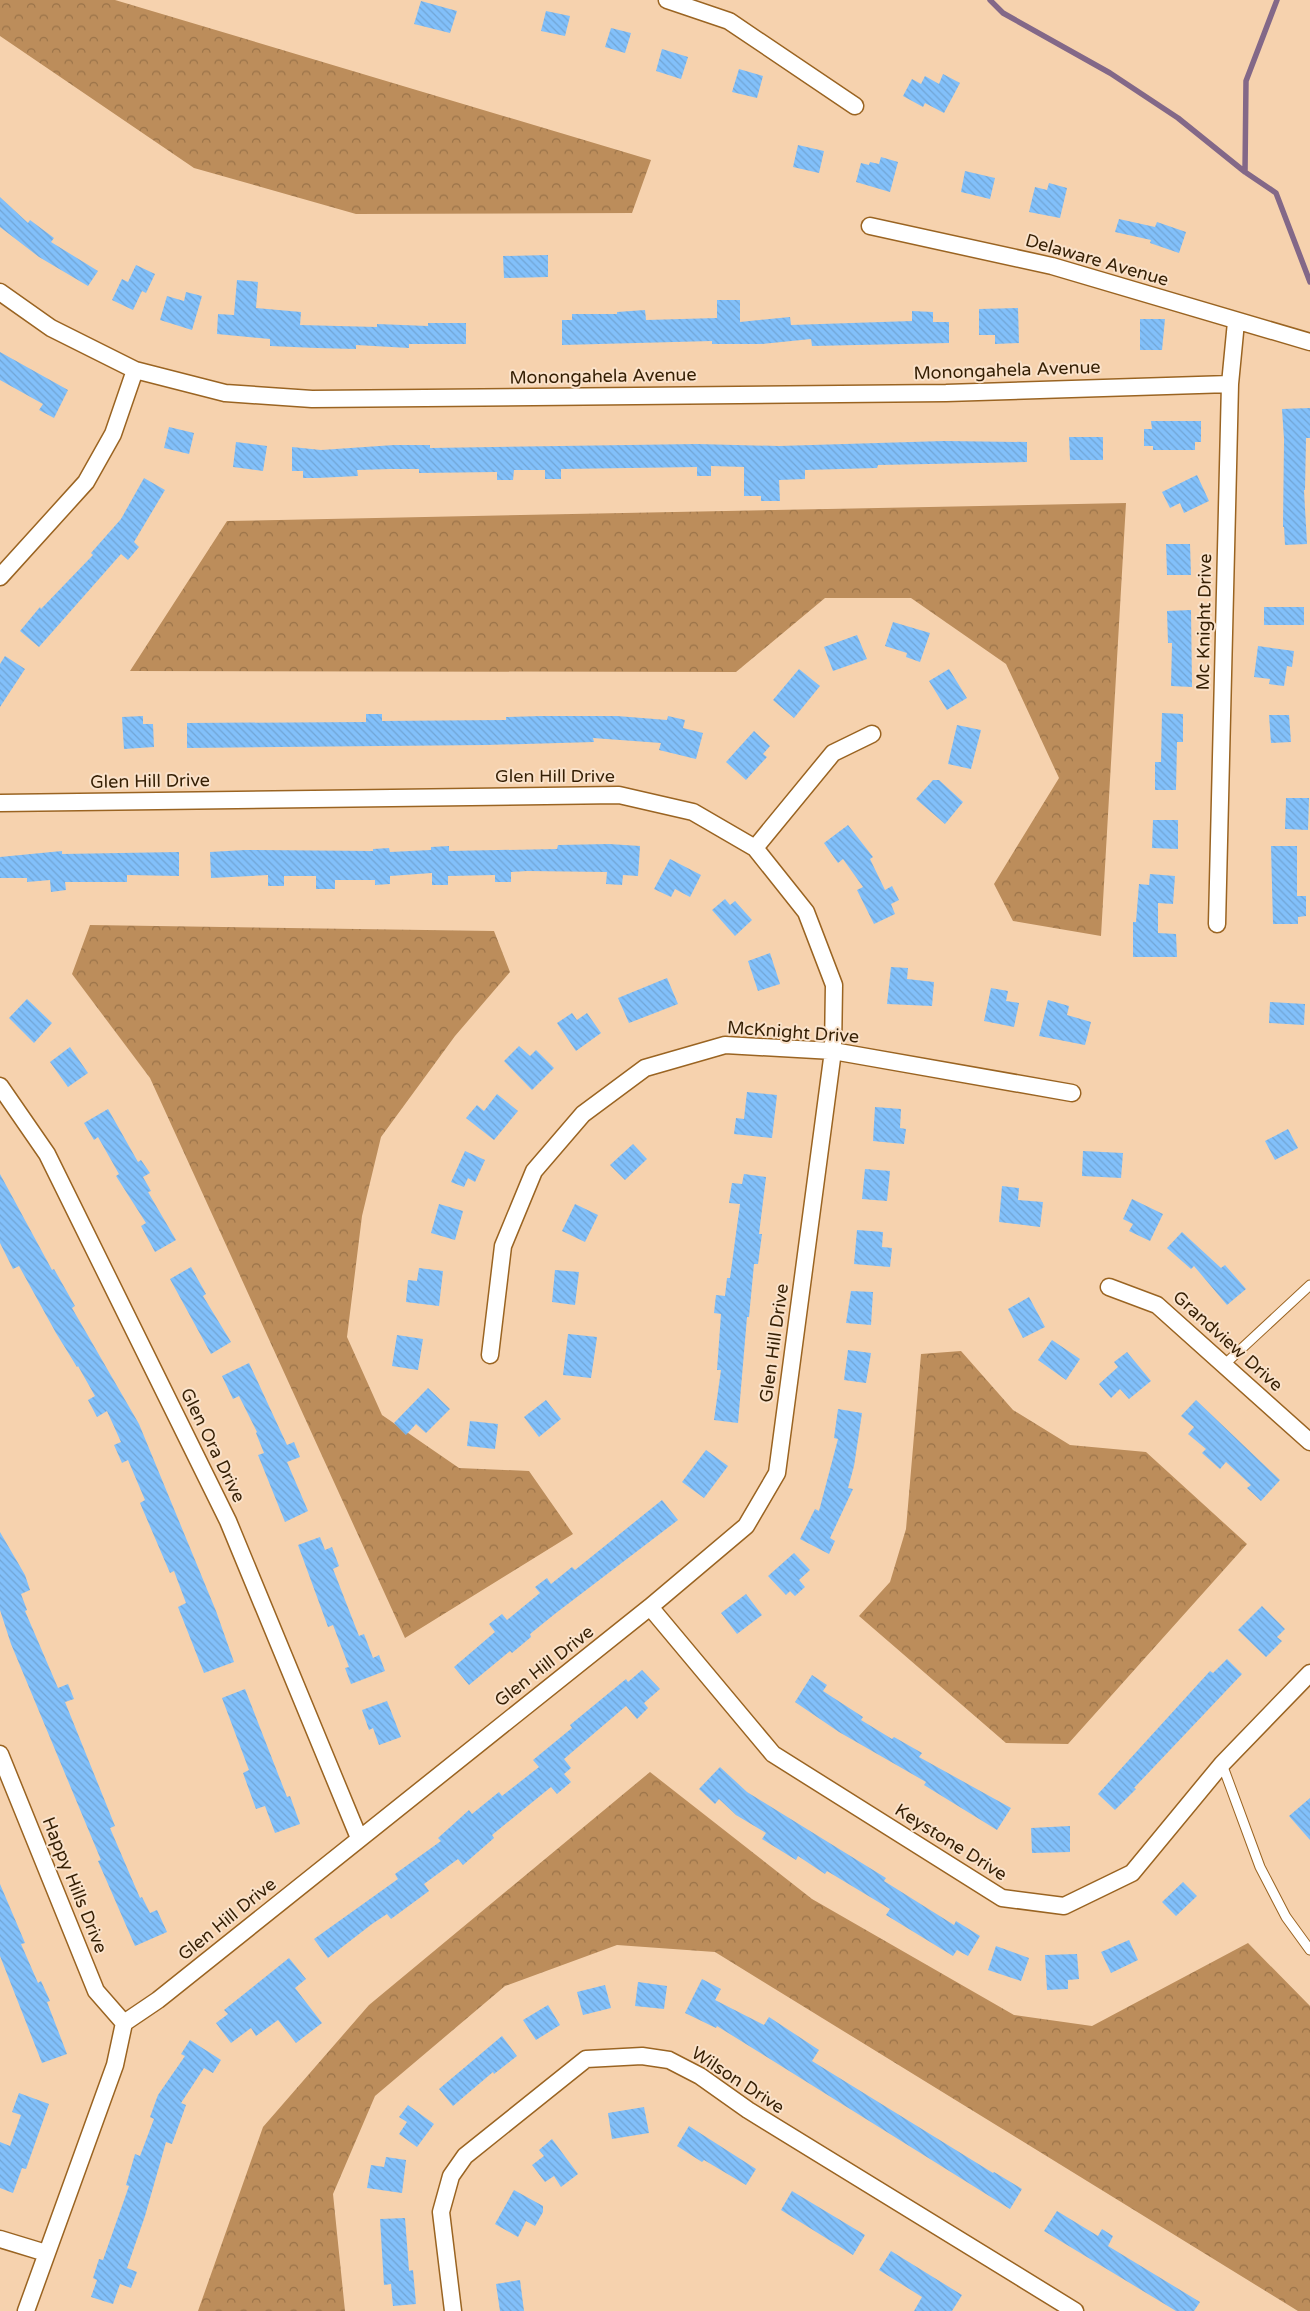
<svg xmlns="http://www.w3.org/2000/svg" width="1310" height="2311" font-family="'Varela Round',sans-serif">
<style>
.forest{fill:url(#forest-crowns)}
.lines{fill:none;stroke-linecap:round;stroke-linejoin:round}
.stream{stroke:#836888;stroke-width:5.5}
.building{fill:url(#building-back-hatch)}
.lane-casing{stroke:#9a6422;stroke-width:11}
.street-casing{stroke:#9a6422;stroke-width:19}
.lane{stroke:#fff;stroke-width:9}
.street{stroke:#fff;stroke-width:16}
.labels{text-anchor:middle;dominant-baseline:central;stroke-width:4;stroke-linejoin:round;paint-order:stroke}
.street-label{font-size:18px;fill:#351f04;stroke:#fae2ca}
</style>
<defs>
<pattern id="forest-crowns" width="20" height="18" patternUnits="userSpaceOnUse" patternTransform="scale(1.25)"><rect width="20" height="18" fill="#bc8d5b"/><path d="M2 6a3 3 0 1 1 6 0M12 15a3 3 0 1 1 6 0" fill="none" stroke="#9a7349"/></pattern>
<pattern id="building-back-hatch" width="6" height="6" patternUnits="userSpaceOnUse" patternTransform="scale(1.25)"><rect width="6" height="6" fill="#82c0fa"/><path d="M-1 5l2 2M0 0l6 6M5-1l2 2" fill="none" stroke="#71a5d5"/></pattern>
</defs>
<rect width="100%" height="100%" fill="#f6d2ae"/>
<path class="forest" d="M 0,0 L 115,0 L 651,160 L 632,213 L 356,214 L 194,168 L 0,36 Z
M 1126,503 L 1101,936 L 1013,921 L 994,884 L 1059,778 L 1006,664 L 911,598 L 825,598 L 736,672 L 130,671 L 227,521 Z
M 90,925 L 494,931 L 510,972 L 455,1036 L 381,1137 L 362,1216 L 347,1337 L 382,1415 L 459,1468 L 529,1471 L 573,1534 L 405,1638 L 150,1078 L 72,974 Z
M 961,1351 L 1013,1410 L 1070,1445 L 1146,1452 L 1247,1544 L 1068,1744 L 1006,1743 L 859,1616 L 890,1582 L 906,1529 L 921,1354 Z
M 650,1772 L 812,1899 L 1014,2015 L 1092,2026 L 1248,1943 L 1310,2006 L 1310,2311 L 1298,2311 L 715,1952 L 617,1945 L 505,1986 L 375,2096 L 333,2194 L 345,2311 L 198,2311 L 263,2127 L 369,2005 Z"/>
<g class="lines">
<path class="stream" d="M 990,0 L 1003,13 L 1110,73 L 1178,118 L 1245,172 L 1276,193 L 1310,282
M 1245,172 L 1246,81 L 1277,0"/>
</g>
<path class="building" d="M 421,1 L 457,11 L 450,33 L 414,24 Z
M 546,11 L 570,16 L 565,36 L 541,31 Z
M 611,28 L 631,33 L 625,53 L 605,47 Z
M 662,49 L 688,57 L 681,79 L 656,71 Z
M 739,69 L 763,76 L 757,98 L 732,92 Z
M 943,74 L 960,83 L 944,113 L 925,103 L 923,107 L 903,96 L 912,79 L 921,84 L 925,76 L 939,84 Z
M 798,145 L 824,151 L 819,173 L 793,167 Z
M 881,157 L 898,162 L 890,192 L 856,182 L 861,163 L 869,165 L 870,162 L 879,164 Z
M 965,171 L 995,178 L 990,199 L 961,192 Z
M 1049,183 L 1067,188 L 1060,218 L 1029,212 L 1035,187 L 1047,190 Z
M 0,197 L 28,223 L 30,220 L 54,238 L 51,242 L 98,271 L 88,286 L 39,257 L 0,227 Z
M 1119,219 L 1155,227 L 1157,222 L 1186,232 L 1179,253 L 1150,243 L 1151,240 L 1115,232 Z
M 548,255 L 548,277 L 504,278 L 503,256 Z
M 136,265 L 155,274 L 146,293 L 142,291 L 133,310 L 112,300 L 122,279 L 128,282 Z
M 237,280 L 258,282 L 256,308 L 301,312 L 300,325 L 377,327 L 377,324 L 428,326 L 428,323 L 466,323 L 466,344 L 409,344 L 409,348 L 356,345 L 356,349 L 317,348 L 270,346 L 270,339 L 217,334 L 218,314 L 234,315 Z
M 186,292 L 202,296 L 192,330 L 160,320 L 167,296 L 184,301 Z
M 717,300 L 740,300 L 740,322 L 790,317 L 791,325 L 912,321 L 912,311 L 933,312 L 933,322 L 949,322 L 949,343 L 812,346 L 811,339 L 762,344 L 712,344 L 712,341 L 562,345 L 562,320 L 572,320 L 572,314 L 617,314 L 617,312 L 645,310 L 646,320 L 717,318 Z
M 1018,308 L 1019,343 L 995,344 L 995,335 L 979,335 L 979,309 Z
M 1140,319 L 1165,319 L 1162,350 L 1140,350 Z
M 0,352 L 68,390 L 54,418 L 39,410 L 43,404 L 0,380 Z
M 1310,408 L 1310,438 L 1306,438 L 1305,490 L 1304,490 L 1307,544 L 1285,545 L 1284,527 L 1283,527 L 1284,439 L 1282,409 Z
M 1151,421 L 1201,421 L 1201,442 L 1195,442 L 1195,450 L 1153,450 L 1153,446 L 1144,446 L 1144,429 L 1152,429 Z
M 169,427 L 194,433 L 189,454 L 164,448 Z
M 1069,437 L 1103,437 L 1103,460 L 1070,460 Z
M 944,441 L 1027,442 L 1027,462 L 878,465 L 877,468 L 805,470 L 805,479 L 779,480 L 780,501 L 761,501 L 761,496 L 744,496 L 744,467 L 711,466 L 711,476 L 697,476 L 697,467 L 561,469 L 561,479 L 545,479 L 545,470 L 514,470 L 513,480 L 497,480 L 497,472 L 419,473 L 419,469 L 390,469 L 357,470 L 358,476 L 317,478 L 303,478 L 303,471 L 292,471 L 292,447 L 321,450 L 394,445 L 430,445 L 430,448 L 697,444 L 779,446 Z
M 236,442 L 267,446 L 263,471 L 233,467 Z
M 1197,475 L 1209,501 L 1184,513 L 1180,503 L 1170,508 L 1162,492 Z
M 144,478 L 165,490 L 134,542 L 139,547 L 128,560 L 121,554 L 39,647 L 20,631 L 40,607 L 41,609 L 93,555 L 91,553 L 121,519 Z
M 1166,544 L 1190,544 L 1191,575 L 1167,575 Z
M 1264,607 L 1304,607 L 1304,625 L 1264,625 Z
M 1191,610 L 1192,687 L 1171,686 L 1172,643 L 1168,643 L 1167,611 Z
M 893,622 L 930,633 L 920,662 L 906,657 L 907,653 L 885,646 Z
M 857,635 L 867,659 L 833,671 L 824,647 Z
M 1258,646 L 1294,651 L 1292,667 L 1287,666 L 1284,686 L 1269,684 L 1270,679 L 1254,677 Z
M 5,656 L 25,669 L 0,707 L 0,664 Z
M 799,669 L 820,686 L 794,718 L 773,700 Z
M 949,669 L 967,698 L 947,710 L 929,681 Z
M 1162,713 L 1183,714 L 1183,742 L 1177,742 L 1176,790 L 1155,790 L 1155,762 L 1161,762 Z
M 366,714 L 382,714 L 382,721 L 506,720 L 506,717 L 541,716 L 617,716 L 667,720 L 668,716 L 685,720 L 683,728 L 703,733 L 696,759 L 659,750 L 661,743 L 593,738 L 594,742 L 486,745 L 187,748 L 187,723 L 366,722 Z
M 1269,715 L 1289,715 L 1291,742 L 1271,743 Z
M 143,716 L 143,724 L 153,724 L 154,747 L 124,749 L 122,717 Z
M 957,725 L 981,730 L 971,769 L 948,764 Z
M 754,731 L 770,746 L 763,754 L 767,757 L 746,780 L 726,762 Z
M 933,780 L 939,780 L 963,802 L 945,824 L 916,799 Z
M 1286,798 L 1309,798 L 1308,830 L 1285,829 Z
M 1153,820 L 1178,820 L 1178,849 L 1152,848 Z
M 848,825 L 873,857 L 870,859 L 885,890 L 892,886 L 899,900 L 891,904 L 895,914 L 874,924 L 857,890 L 863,887 L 843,859 L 838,863 L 824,843 Z
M 609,844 L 640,846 L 638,876 L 623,875 L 622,885 L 606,884 L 607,872 L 527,871 L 511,872 L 511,882 L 495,882 L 495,875 L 448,876 L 448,885 L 432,885 L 432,873 L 390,876 L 390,884 L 375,885 L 375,880 L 335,880 L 335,889 L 316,889 L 316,876 L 284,876 L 284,886 L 268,886 L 268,875 L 211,878 L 210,852 L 245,850 L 373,851 L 373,849 L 389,848 L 390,852 L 431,850 L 431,847 L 449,846 L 449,851 L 557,849 L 558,845 Z
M 1271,846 L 1297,846 L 1297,896 L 1306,896 L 1306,916 L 1298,917 L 1298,924 L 1273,924 Z
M 62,851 L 62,854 L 179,852 L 179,876 L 127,875 L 127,882 L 65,882 L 66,890 L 51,892 L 50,880 L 27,882 L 27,878 L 0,878 L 0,857 Z
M 670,859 L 701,875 L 690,897 L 675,889 L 671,897 L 654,889 Z
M 1150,874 L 1175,876 L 1173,904 L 1158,903 L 1158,933 L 1176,934 L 1177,957 L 1133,957 L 1133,922 L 1136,922 L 1139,884 L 1149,885 Z
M 725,899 L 730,905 L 735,901 L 752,920 L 735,936 L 712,910 Z
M 770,953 L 780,984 L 758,991 L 748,961 Z
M 891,967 L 908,968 L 907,979 L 934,982 L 932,1006 L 887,1004 Z
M 667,978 L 678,1004 L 629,1023 L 618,998 Z
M 991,988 L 1008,991 L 1006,1001 L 1019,1003 L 1014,1027 L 984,1021 Z
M 27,999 L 52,1023 L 34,1043 L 9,1018 Z
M 1048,1000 L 1069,1006 L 1067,1015 L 1091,1022 L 1085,1045 L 1039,1036 Z
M 1270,1002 L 1305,1004 L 1304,1025 L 1269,1023 Z
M 572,1013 L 577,1020 L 587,1013 L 601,1033 L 576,1051 L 557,1023 Z
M 519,1046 L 530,1056 L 536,1050 L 554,1068 L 532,1090 L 504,1061 Z
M 70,1047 L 88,1073 L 68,1087 L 50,1062 Z
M 747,1092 L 777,1095 L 772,1138 L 734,1134 L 736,1118 L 744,1119 Z
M 497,1094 L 518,1111 L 494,1140 L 466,1118 L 477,1105 L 484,1111 Z
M 875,1107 L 901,1109 L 900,1128 L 906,1129 L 904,1144 L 873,1141 Z
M 108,1109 L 138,1162 L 141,1160 L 150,1173 L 143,1177 L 151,1191 L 148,1192 L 176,1240 L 155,1252 L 141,1226 L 146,1223 L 116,1176 L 119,1174 L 98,1137 L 94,1140 L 84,1123 Z
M 1288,1129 L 1298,1148 L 1275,1160 L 1265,1141 Z
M 633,1144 L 647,1159 L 625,1180 L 610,1165 Z
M 465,1151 L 485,1160 L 475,1182 L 468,1178 L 464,1187 L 451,1182 Z
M 1083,1151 L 1123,1153 L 1121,1178 L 1082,1176 Z
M 865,1169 L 890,1171 L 887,1201 L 862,1199 Z
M 0,1174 L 52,1270 L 54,1269 L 75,1306 L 72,1308 L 139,1424 L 216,1611 L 234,1662 L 204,1673 L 178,1607 L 186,1603 L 174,1571 L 170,1573 L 140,1503 L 145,1500 L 128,1460 L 122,1463 L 114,1445 L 121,1442 L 107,1411 L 97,1417 L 88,1400 L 95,1396 L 78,1366 L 77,1367 L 56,1333 L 19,1266 L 13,1269 L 0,1243 Z
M 744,1174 L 766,1177 L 759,1234 L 762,1234 L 758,1264 L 754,1264 L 749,1317 L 747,1317 L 738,1423 L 714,1420 L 721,1370 L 717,1370 L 721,1314 L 714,1313 L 716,1295 L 725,1296 L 727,1278 L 730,1278 L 740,1204 L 729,1203 L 732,1183 L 742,1184 Z
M 1002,1186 L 1019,1188 L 1018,1200 L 1043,1202 L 1040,1227 L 999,1222 Z
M 1132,1199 L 1163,1214 L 1150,1241 L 1129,1231 L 1133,1224 L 1123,1219 Z
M 439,1204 L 463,1211 L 455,1240 L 431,1233 Z
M 575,1204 L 598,1215 L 585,1242 L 562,1231 Z
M 857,1230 L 883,1232 L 882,1247 L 892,1248 L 890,1267 L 854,1264 Z
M 1182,1232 L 1221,1268 L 1225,1265 L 1246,1289 L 1227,1305 L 1194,1266 L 1191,1269 L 1167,1248 Z
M 191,1267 L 206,1294 L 203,1296 L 231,1342 L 211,1354 L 170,1279 Z
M 419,1268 L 443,1271 L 439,1306 L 406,1302 L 408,1280 L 417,1281 Z
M 555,1270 L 579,1272 L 575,1305 L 552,1302 Z
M 851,1291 L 873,1292 L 871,1325 L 846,1323 Z
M 1029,1297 L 1045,1327 L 1023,1338 L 1008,1309 Z
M 568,1334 L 597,1337 L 591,1378 L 563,1375 Z
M 397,1335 L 423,1339 L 418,1370 L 392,1366 Z
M 1052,1340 L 1080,1359 L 1066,1380 L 1038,1360 Z
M 848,1350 L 871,1353 L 866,1383 L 844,1380 Z
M 1127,1352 L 1151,1381 L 1129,1399 L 1120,1389 L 1111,1398 L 1099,1384 L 1118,1367 L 1114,1362 Z
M 249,1363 L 287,1445 L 294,1442 L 300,1457 L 287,1462 L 308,1511 L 285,1522 L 258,1455 L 264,1453 L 256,1433 L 257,1432 L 239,1396 L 233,1399 L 222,1376 Z
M 428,1388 L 450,1409 L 426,1433 L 416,1424 L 406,1435 L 394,1423 Z
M 546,1400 L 561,1419 L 539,1437 L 524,1417 Z
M 1196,1400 L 1280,1480 L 1261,1501 L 1247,1488 L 1251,1485 L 1226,1462 L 1220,1469 L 1202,1453 L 1206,1449 L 1188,1434 L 1194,1427 L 1181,1416 Z
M 838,1409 L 862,1413 L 854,1466 L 848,1488 L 853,1489 L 830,1538 L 835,1541 L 829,1554 L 800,1539 L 815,1509 L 819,1511 L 838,1439 L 834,1438 Z
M 470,1421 L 498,1424 L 495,1449 L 467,1446 Z
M 706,1450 L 728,1466 L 704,1498 L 682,1482 Z
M 662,1500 L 678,1520 L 556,1613 L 530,1634 L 531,1637 L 512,1653 L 510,1651 L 469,1685 L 454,1667 L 495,1632 L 489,1624 L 502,1614 L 507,1620 L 540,1593 L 535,1587 L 547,1578 L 551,1584 L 572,1567 L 575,1570 Z
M 0,1532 L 25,1575 L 30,1590 L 21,1594 L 27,1610 L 25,1611 L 58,1688 L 68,1684 L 74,1699 L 65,1702 L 115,1826 L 110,1828 L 140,1898 L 142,1897 L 150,1913 L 157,1910 L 167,1932 L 135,1946 L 98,1861 L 101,1860 L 11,1644 L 0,1610 Z
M 320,1537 L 325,1550 L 332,1547 L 339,1566 L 333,1569 L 359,1636 L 364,1634 L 373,1658 L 379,1655 L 385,1671 L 351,1684 L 345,1668 L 349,1667 L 333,1625 L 328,1627 L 298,1545 Z
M 794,1553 L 810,1570 L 799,1580 L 805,1587 L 795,1596 L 790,1591 L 786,1595 L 768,1576 Z
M 746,1594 L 762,1615 L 737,1634 L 721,1613 Z
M 1262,1606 L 1285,1629 L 1277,1637 L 1282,1641 L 1266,1657 L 1238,1630 Z
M 1227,1659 L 1242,1674 L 1134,1788 L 1136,1789 L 1115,1810 L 1098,1794 L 1210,1671 L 1213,1673 Z
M 642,1670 L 660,1689 L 644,1703 L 648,1708 L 637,1719 L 626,1706 L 564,1759 L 571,1768 L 564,1774 L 571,1782 L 557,1794 L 551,1787 L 492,1835 L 494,1838 L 463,1865 L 458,1859 L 424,1884 L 429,1891 L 391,1919 L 387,1914 L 372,1924 L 328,1958 L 314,1939 L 398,1879 L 395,1874 L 441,1841 L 438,1838 L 469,1810 L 472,1814 L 499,1792 L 502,1796 L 539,1767 L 533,1760 L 572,1728 L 570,1725 L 626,1679 L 628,1682 Z
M 812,1675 L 827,1685 L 823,1691 L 863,1717 L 861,1720 L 892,1739 L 894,1737 L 922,1753 L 919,1757 L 1011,1808 L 997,1830 L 924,1785 L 926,1782 L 839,1732 L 795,1702 Z
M 245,1689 L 287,1797 L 290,1796 L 300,1824 L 275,1833 L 265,1806 L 256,1809 L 243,1773 L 249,1770 L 222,1698 Z
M 387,1701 L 401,1737 L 379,1745 L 373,1728 L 369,1730 L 362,1710 Z
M 720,1767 L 747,1792 L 886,1878 L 884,1881 L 954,1925 L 956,1921 L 980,1936 L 968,1956 L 957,1950 L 953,1956 L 886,1915 L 890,1909 L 827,1871 L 825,1874 L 798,1856 L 796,1860 L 762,1839 L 766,1833 L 736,1815 L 719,1799 L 715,1804 L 699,1789 Z
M 1310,1798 L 1310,1840 L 1289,1816 Z
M 1070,1826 L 1070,1852 L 1032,1853 L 1031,1828 Z
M 1183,1882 L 1197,1896 L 1176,1916 L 1162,1902 Z
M 0,1884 L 25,1943 L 21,1944 L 38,1983 L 41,1981 L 50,2001 L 47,2002 L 67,2054 L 42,2063 L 0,1956 Z
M 1129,1940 L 1138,1960 L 1111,1973 L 1101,1952 Z
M 996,1946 L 1029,1958 L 1021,1981 L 988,1970 Z
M 1077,1954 L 1079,1979 L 1068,1980 L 1068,1989 L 1047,1990 L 1045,1955 Z
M 289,1958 L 306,1979 L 295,1988 L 322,2023 L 296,2043 L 278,2020 L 256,2036 L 251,2028 L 231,2043 L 216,2023 L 228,2014 L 224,2010 Z
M 702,1979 L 721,1989 L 715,2000 L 764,2025 L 769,2017 L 819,2050 L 812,2061 L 993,2173 L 994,2172 L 1022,2189 L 1010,2209 L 717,2026 L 716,2028 L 685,2013 Z
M 638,1982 L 667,1986 L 664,2009 L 635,2006 Z
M 605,1985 L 611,2008 L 583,2015 L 577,1992 Z
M 548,2005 L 560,2025 L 536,2040 L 523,2020 Z
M 502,2036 L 517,2056 L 494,2074 L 493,2072 L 453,2106 L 439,2089 Z
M 190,2040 L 221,2060 L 213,2073 L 204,2068 L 181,2103 L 186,2105 L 172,2144 L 166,2142 L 145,2216 L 127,2268 L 137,2272 L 131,2288 L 120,2284 L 113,2304 L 91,2297 L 97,2280 L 93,2278 L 99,2259 L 103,2260 L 129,2186 L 126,2185 L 135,2154 L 140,2156 L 154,2119 L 150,2117 L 158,2095 L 185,2056 L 181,2054 Z
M 19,2093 L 49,2104 L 26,2169 L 22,2168 L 13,2193 L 0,2188 L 0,2142 L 10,2146 L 21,2115 L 12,2112 Z
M 408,2105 L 434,2124 L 417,2147 L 399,2134 L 407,2122 L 399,2117 Z
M 644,2107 L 649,2133 L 612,2139 L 608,2113 Z
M 689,2126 L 756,2169 L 746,2185 L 704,2160 L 702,2162 L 677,2146 Z
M 552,2139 L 578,2174 L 561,2187 L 554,2176 L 545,2182 L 532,2165 L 544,2156 L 539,2150 Z
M 386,2157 L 406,2160 L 402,2193 L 367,2188 L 371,2165 L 384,2167 Z
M 514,2190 L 543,2206 L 543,2212 L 535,2226 L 526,2221 L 518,2237 L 495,2224 Z
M 792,2191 L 865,2235 L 853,2255 L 781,2210 Z
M 1057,2211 L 1098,2236 L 1102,2229 L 1113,2236 L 1108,2246 L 1200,2302 L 1194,2311 L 1176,2311 L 1044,2231 Z
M 405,2218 L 409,2271 L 413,2270 L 416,2304 L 393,2306 L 391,2284 L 384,2285 L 380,2219 Z
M 891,2251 L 962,2295 L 952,2311 L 914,2311 L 922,2297 L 879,2270 Z
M 520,2280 L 524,2311 L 500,2311 L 496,2284 Z"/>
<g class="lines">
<defs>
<path id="lane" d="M 1225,1364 L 1310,1285
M 1222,1764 L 1260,1867 L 1286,1917 L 1310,1950"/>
<path id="street" d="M 667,0 L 729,21 L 855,106
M 870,226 L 1052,266 L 1310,342
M 0,292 L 51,328 L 135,370 L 225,393 L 312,399 L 946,393 L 1230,384
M 0,577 L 86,482 L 113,434 L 135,370
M 0,803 L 619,795 L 693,812 L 755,848 L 806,912 L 834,985 L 833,1051 L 777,1473 L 746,1526 L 650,1607 L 158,2000 L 124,2023 L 115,2065 L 26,2311
M 755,848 L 833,753 L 872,734
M 1217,924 L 1230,384 L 1236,322
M 0,1086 L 47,1154 L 228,1521 L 359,1838
M 1109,1287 L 1157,1305 L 1310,1442
M 490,1355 L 503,1246 L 534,1171 L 583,1114 L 645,1068 L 725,1045 L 833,1051 L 1072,1093
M 650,1607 L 773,1754 L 1002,1898 L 1064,1906 L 1132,1873 L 1222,1764 L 1310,1673
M 0,1754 L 96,1991 L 124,2023
M 0,2239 L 46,2253
M 453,2311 L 441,2212 L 451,2176 L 465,2156 L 586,2059 L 642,2056 L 669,2060 L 700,2076 L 748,2110 L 1075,2311"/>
</defs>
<use href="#lane" class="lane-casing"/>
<use href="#street" class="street-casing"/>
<use href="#lane" class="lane"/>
<use href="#street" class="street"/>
</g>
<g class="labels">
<g class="street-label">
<text transform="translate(1097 260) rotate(16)">Delaware Avenue</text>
<text transform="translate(1007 370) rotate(-2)">Monongahela Avenue</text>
<text transform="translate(603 376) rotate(-1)">Monongahela Avenue</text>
<text transform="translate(1204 622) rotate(-89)">Mc Knight Drive</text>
<text x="555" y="776">Glen Hill Drive</text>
<text transform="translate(150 781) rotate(-1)">Glen Hill Drive</text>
<text transform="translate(793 1032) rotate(4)">McKnight Drive</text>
<text transform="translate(1228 1341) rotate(42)">Grandview Drive</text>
<text transform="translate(774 1343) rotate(-82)">Glen Hill Drive</text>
<text transform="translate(213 1445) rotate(64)">Glen Ora Drive</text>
<text transform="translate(544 1666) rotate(-38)">Glen Hill Drive</text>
<text transform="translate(951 1842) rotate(32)">Keystone Drive</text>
<text transform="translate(75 1885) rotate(68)">Happy Hills Drive</text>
<text transform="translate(227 1919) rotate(-39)">Glen Hill Drive</text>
<text transform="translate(738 2080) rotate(33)">Wilson Drive</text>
</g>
</g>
</svg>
